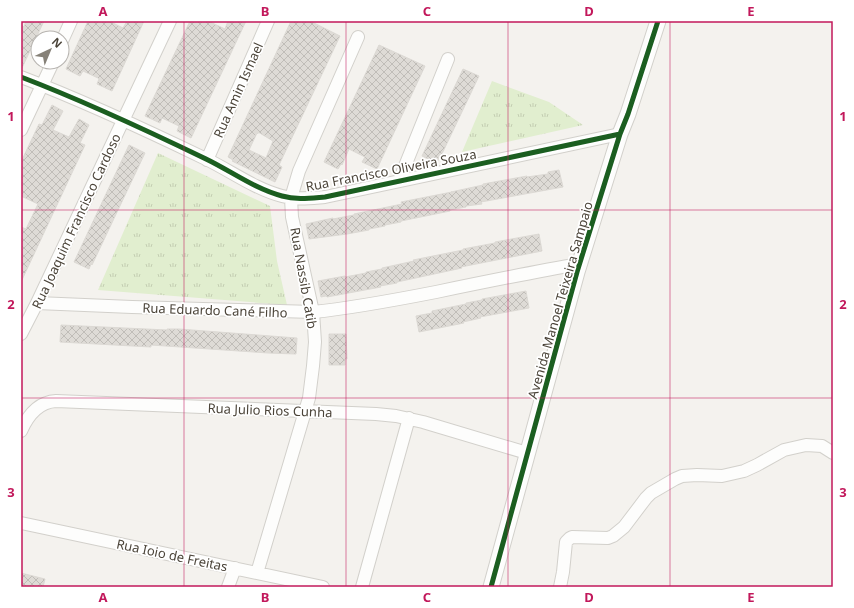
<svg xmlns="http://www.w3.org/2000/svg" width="854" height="608" font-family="'Noto Sans',sans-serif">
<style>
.grass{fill:url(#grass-tufts)}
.building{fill:url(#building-cross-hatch);stroke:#dcd9d4;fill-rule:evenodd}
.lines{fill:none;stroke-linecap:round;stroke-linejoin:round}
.minor-casing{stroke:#d2d0cb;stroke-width:14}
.tertiary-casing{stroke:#d2d0cb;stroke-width:17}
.minor{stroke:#fdfdfc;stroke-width:12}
.tertiary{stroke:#fdfdfc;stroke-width:15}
.cycleway-casing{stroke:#fff;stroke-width:8}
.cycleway{stroke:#1b5e20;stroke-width:5}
.grid{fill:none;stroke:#c2185b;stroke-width:1;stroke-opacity:0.55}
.labels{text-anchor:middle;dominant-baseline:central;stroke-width:3.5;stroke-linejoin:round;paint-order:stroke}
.street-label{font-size:13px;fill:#4b4439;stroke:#fff}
.neatline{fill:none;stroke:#c2185b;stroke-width:1.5}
.grid-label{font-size:13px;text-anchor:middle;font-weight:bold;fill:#c2185b}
</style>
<defs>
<pattern id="grass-tufts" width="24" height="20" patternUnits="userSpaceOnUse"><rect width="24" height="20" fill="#e1eecf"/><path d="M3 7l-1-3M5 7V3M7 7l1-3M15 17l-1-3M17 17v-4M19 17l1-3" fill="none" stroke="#c3cdb2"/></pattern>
<pattern id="building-cross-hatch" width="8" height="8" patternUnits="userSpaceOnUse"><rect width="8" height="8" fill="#dedbd6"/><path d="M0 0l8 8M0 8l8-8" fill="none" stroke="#c0bdb8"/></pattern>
</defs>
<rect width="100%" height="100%" fill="#f4f2ee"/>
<path class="grass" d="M 492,81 L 549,102 L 583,125 L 462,152 Z
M 158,153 L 270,206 L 277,261 L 287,305 L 98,290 Z"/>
<path class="building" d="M 26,21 L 44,21 L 21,70 L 21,25 L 24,27 Z
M 88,21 L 109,21 L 123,28 L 127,21 L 144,21 L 112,91 L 97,84 L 99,79 L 98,78 L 83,71 L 80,76 L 66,69 Z
M 190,21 L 208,21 L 225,29 L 228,21 L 246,21 L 191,138 L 177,131 L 179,126 L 162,118 L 160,123 L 145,116 Z
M 291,21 L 310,21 L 340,36 L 279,165 L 282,167 L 275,182 L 232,161 L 233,160 L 228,157 ZM 258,132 L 273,141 L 266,158 L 249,150 L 257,133 L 258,134 Z
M 379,45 L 425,66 L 377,169 L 362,162 L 365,157 L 349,149 L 342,165 L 341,164 L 338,169 L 324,162 Z
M 463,69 L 479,76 L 440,158 L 439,157 L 437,163 L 422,156 Z
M 52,105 L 63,111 L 53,130 L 69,137 L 79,119 L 89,125 L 80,143 L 85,145 L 21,282 L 21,227 L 26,229 L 38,204 L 21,196 L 21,162 L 39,124 L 42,125 Z
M 129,145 L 145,153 L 92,265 L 91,264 L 89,269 L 74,262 Z
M 559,170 L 563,187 L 481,202 L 482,204 L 466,206 L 466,207 L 450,210 L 450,211 L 401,221 L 401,222 L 385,225 L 385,226 L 369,229 L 369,230 L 347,234 L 309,239 L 306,224 L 333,218 L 333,219 L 354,215 L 354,214 L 402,204 L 401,202 L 452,192 L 451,192 L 483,185 L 483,184 L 527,176 L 527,177 L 548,174 L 548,172 Z
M 539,234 L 542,251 L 461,267 L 462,268 L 397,282 L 397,283 L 380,286 L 381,287 L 327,297 L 326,296 L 321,297 L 318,281 L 345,276 L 345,277 L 366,273 L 366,272 L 382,269 L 382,268 L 414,261 L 413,260 L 463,250 L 463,249 L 495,243 L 495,242 Z
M 526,291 L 529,308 L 480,317 L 481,318 L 463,322 L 464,323 L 419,332 L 416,316 L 432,313 L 432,311 L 466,304 L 466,303 L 482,300 L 482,299 Z
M 61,325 L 167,330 L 167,329 L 179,329 L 297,338 L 296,354 L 268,353 L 151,345 L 151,347 L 60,342 Z
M 329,334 L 346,334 L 347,359 L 345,359 L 345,365 L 329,365 Z
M 21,573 L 45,579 L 43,587 L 21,587 Z"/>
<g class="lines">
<defs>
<path id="minor" d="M 62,41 L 71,21
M 21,77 C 84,101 146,130 206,159 C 231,171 255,189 282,196 C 296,200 311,198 325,197 L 620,134
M 21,130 L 53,62
M 207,160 L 268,21
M 399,181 L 448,59
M 37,303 L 132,307 L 313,312 C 354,308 395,300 436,292 C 484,282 532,272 580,264
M 21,334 L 37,303 L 170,21
M 21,431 C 28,415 38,402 56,401 L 376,414 L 396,416 L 423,422 L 527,453
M 21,523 L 323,587
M 257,573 L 309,398 L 313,366 L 315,342 L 313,312 L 292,217 L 291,198 L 299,171 L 358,37
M 228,587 L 235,568
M 362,587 L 409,418
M 560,587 L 563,572 L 566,542 L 570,538 L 572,537 L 608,538 L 613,536 L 624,527 L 646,498 L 651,493 L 675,479 L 682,476 L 697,475 L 722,476 L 744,471 L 757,465 L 784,450 L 806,445 L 822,446 L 833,453"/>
<path id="tertiary" d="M 491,587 L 577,272 L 620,134 L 628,114 L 658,21"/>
</defs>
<use href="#minor" class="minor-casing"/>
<use href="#tertiary" class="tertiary-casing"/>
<use href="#minor" class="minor"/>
<use href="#tertiary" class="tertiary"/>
<defs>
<path id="cycleway" d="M 21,77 C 84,101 146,130 206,159 C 231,171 255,189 282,196 C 296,200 311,198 325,197 L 620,134
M 491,587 L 577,272 L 620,134 L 628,114 L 658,21"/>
</defs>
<use href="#cycleway" class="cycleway-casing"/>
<use href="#cycleway" class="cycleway"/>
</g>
<path class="grid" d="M 184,21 L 184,587M 346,21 L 346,587M 508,21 L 508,587M 670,21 L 670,587M 21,210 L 833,210M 21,398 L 833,398"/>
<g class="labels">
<g class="street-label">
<text transform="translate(238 90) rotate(-66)">Rua Amin Ismael</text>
<text transform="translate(391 170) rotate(-11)">Rua Francisco Oliveira Souza</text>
<text transform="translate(76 221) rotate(-65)">Rua Joaquim Francisco Cardoso</text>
<text transform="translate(304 278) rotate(80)">Rua Nassib Catib</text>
<text transform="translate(560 300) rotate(-74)">Avenida Manoel Teixeira Sampaio</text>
<text transform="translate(215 310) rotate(2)">Rua Eduardo Cané Filho</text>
<text transform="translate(270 410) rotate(2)">Rua Julio Rios Cunha</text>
<text transform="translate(172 555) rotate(12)">Rua Ioio de Freitas</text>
</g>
</g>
<rect width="854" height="608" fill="none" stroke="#ffffff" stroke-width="44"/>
<g transform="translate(50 50) rotate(44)"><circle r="19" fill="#ffffff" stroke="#b7b4b0"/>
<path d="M0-3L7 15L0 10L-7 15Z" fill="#868178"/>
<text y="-6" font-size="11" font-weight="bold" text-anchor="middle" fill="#4b4439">N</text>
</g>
<rect x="22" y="22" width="810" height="564" class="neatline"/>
<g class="grid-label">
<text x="103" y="16">A</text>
<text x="265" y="16">B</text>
<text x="427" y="16">C</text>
<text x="589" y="16">D</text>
<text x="751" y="16">E</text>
<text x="11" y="121">1</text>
<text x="843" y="121">1</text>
<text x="11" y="309">2</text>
<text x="843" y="309">2</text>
<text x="11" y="497">3</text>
<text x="843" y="497">3</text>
<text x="103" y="602">A</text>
<text x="265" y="602">B</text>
<text x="427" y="602">C</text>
<text x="589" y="602">D</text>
<text x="751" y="602">E</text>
</g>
</svg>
